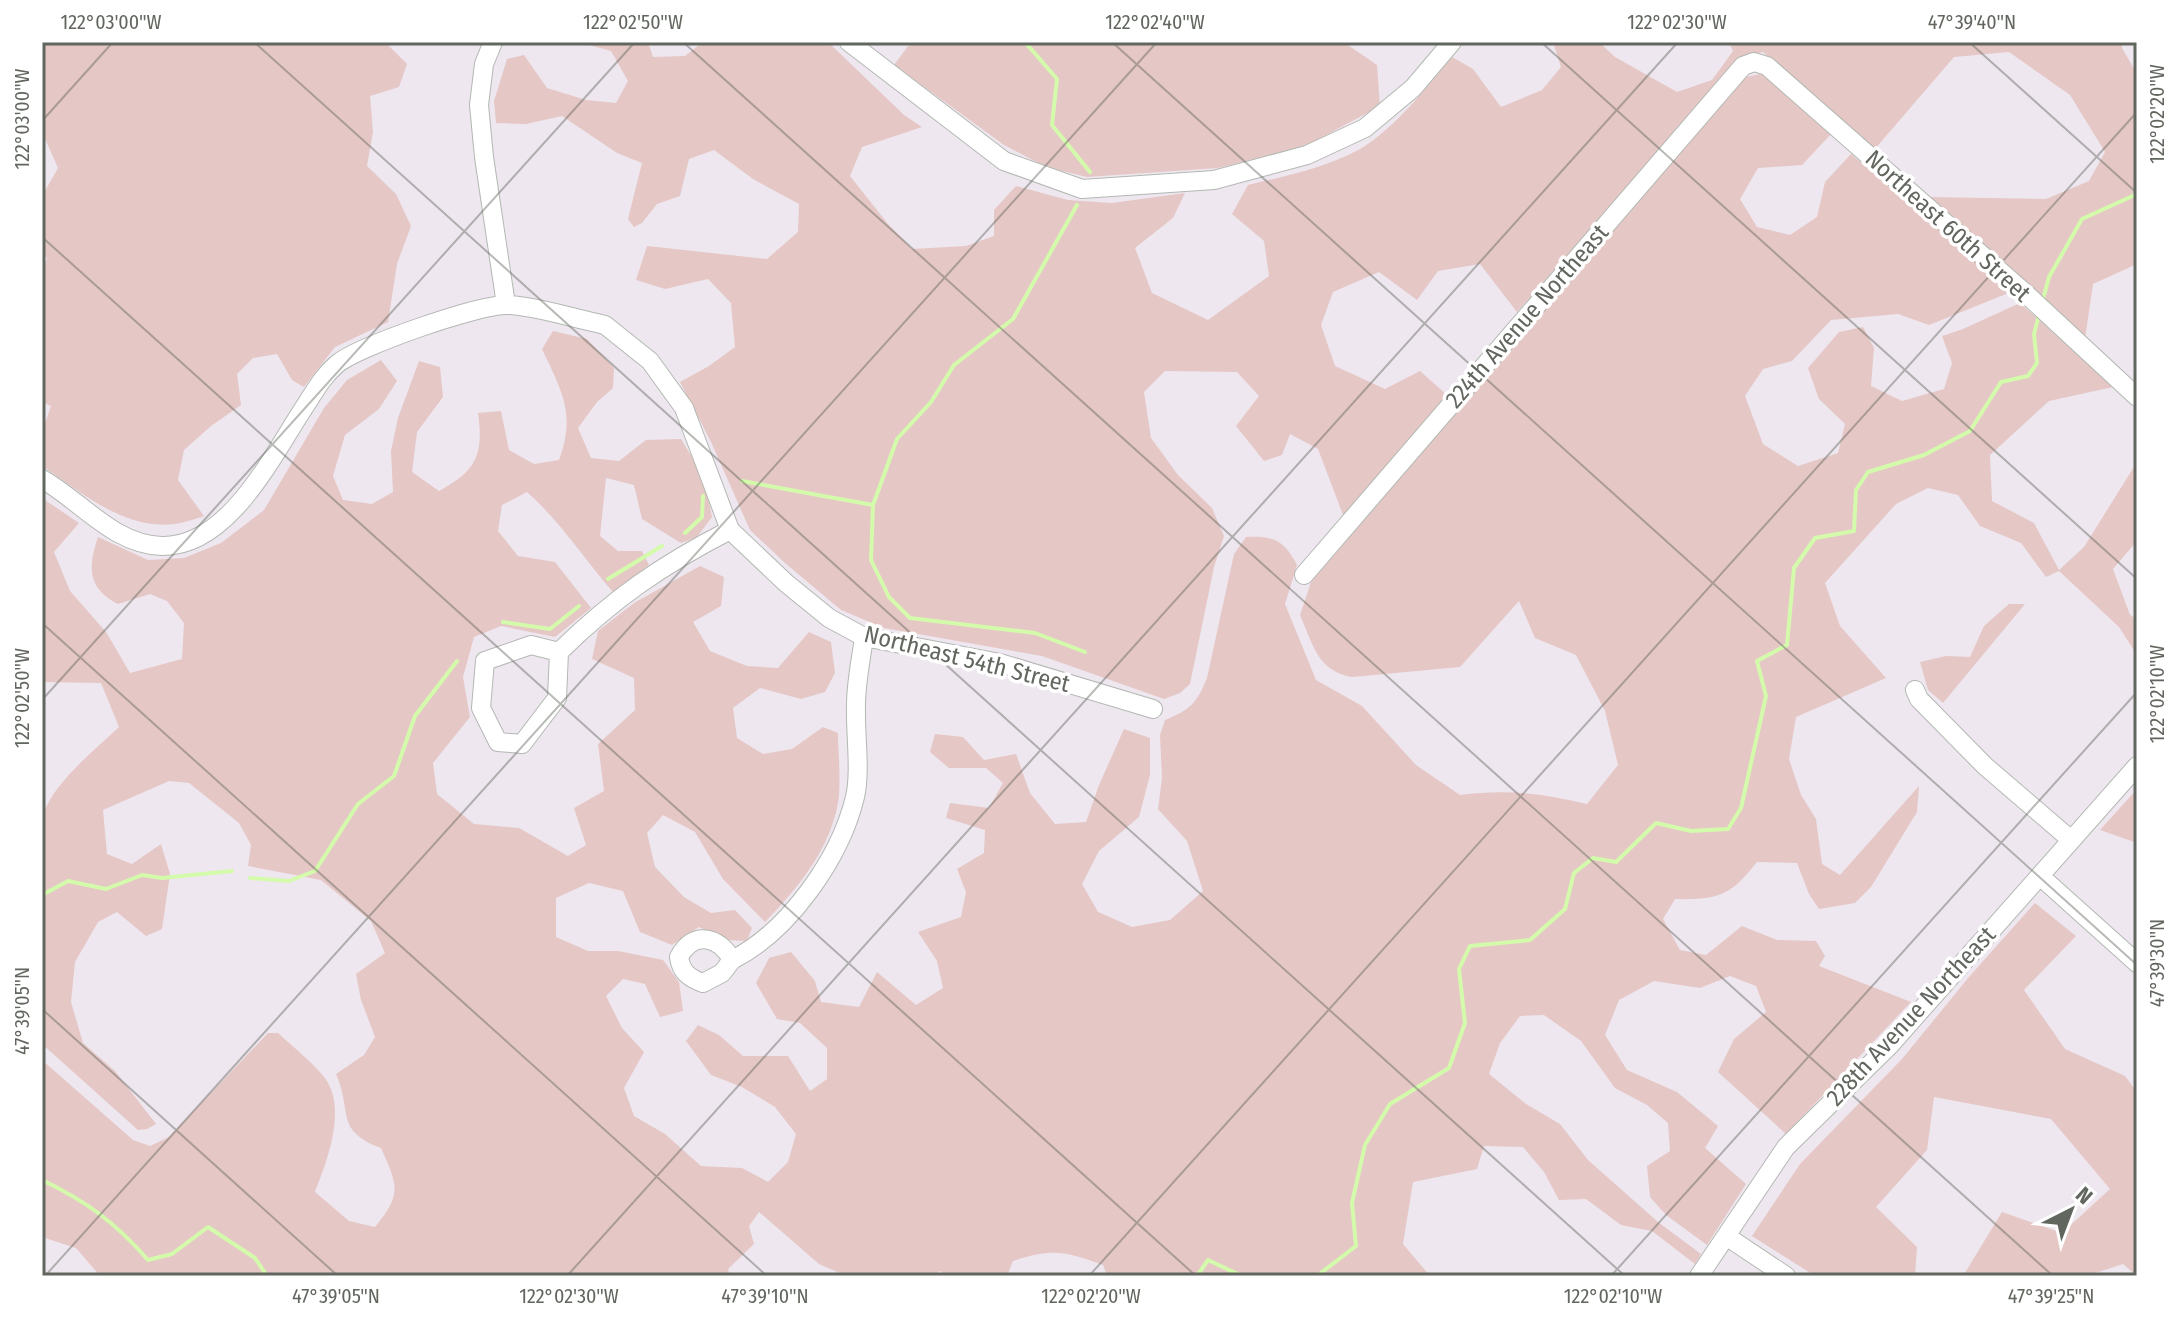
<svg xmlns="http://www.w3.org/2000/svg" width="2179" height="1318" font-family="'Fira Sans Condensed',sans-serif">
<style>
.green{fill:#e5c7c5}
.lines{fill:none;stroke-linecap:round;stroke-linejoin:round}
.stream{stroke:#d4fbac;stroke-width:4}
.minor-casing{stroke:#b3b8b2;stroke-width:20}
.minor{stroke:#fff;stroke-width:18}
.ticks{fill:none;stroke:#61665e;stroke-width:2;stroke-opacity:0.45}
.labels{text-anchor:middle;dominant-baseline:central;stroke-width:7;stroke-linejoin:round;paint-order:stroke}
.street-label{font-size:24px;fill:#61665e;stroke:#fff}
.neatline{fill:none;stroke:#61665e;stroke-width:3}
.ticks-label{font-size:20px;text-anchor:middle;fill:#61665e}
</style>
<rect width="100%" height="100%" fill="#eee7f0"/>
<path class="green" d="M 42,42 L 385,42 L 407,64 L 399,87 L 370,96 L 373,132 L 367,166 L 396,194 L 411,226 L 397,264 L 388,322 L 335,347 L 304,387 L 292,380 L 277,354 L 253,358 L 237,374 L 241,405 L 211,426 L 184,450 L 178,480 L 204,516 C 195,519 184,523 174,524 C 124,530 81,492 42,466 L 42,432 L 51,406 L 42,402 L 42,269 L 47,259 L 42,250 L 42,196 L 58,168 L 42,132 Z
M 578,42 L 648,42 L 653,57 L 685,56 L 703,42 L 828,42 L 904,115 L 922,127 L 862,147 L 850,176 L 888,224 L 912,249 L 966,246 L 994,236 L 994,210 L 1016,186 L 1068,200 L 1112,203 L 1185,193 L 1173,218 L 1135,248 L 1152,293 L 1208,320 L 1269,276 L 1264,241 L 1232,214 L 1248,185 C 1286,176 1325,168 1360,149 C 1392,131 1428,86 1452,57 L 1473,69 L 1501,107 L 1542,90 L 1561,67 L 1553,42 L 1599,42 L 1615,57 L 1677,92 L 1712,80 L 1733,51 L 1729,42 L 2122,42 L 2122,48 L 2137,74 L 2137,264 L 2093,284 L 2085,339 L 1928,197 L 2046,199 L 2089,181 L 2105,152 L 2070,95 L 2009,52 L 1954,57 L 1874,150 L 1763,52 L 1741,57 L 1517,312 L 1480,264 L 1438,271 L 1417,300 L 1379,272 L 1333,292 L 1321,325 L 1335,366 L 1385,389 L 1420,371 L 1448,396 L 1345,520 L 1318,449 L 1290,434 L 1282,455 L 1264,461 L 1236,426 L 1259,396 L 1237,372 L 1165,371 L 1144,392 L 1151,438 L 1178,475 L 1212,508 L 1224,536 L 1214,567 L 1190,684 L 1180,693 L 1164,699 L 1042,656 L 884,628 L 841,610 L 785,563 L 750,530 L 711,442 L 680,382 L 709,366 L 735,347 L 731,303 L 708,279 L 665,289 L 636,280 L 647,246 L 767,259 L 798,232 L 799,204 L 753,179 L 714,150 L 689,159 L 680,196 L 657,204 L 642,223 L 634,227 L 628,219 L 642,163 L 617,153 L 562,116 L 526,124 L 496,123 L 494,101 L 507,59 L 524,55 L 547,88 L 586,100 L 616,103 L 628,81 L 611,51 Z
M 920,42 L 1345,43 L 1377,65 L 1380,106 L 1306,146 L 1218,168 L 1087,177 L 1046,167 L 1004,145 L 894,65 L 908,46 Z
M 1761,74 L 1779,86 L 1832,133 L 1802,165 L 1758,168 L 1740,199 L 1757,227 L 1790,235 L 1817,217 L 1825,182 L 1851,154 L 2011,292 L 1929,325 L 1898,314 L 1831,320 L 1792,361 L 1763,369 L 1745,396 L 1763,444 L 1798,466 L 1838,453 L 1845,424 L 1819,399 L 1808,368 L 1839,332 L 1863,327 L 1874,348 L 1871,386 L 1902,401 L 1944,389 L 1952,363 L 1942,336 L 1963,329 L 2020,303 L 2113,387 L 2049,401 L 1990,455 L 1992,501 L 2034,523 L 2059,570 L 2084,547 L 2137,462 L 2137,541 L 2113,569 L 2130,615 L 2137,619 L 2137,655 L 2119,627 L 2059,571 L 2046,577 L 2021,543 L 1980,526 L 1958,495 L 1928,488 L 1896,504 L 1825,583 L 1840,626 L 1886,678 L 1796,717 L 1789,759 L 1801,795 L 1816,819 L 1822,864 L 1840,875 L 1919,786 L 1917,812 L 1871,887 L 1855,903 L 1819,909 L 1809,894 L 1797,863 L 1757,862 C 1730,896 1719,900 1675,899 L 1663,919 L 1680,950 L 1706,955 L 1742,926 L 1777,940 L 1816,941 L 1825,956 L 1819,966 L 1911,1002 L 1786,1134 L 1718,1072 L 1734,1039 L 1766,1012 L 1756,986 L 1730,976 L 1700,988 L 1654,981 L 1619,1000 L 1605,1035 L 1627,1070 L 1677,1092 L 1718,1126 L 1705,1148 L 1746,1184 L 1707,1245 L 1666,1215 L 1650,1197 L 1647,1166 L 1670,1151 L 1668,1123 L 1647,1105 L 1615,1088 L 1581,1041 L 1544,1015 L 1520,1016 L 1500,1043 L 1489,1074 L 1526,1104 L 1560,1124 L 1588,1160 L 1658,1222 L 1701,1254 L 1695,1264 L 1652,1231 L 1621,1225 L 1586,1199 L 1559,1200 L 1544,1172 L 1523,1147 L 1484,1146 L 1477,1169 L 1413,1182 L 1403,1244 L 1430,1276 L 1107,1276 L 1103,1265 C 1065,1251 1052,1248 1013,1261 L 1007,1276 L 947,1276 L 940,1271 L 931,1276 L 847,1276 L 819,1264 L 759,1212 L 749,1226 L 754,1244 L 728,1269 L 730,1276 L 100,1276 L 76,1248 L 42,1237 L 42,1060 L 133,1140 L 150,1146 L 169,1137 L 268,1033 L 278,1033 C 293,1047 311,1061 324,1077 C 348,1107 327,1161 315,1192 L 349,1221 L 375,1227 C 402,1194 398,1186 381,1148 C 334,1130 353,1113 336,1074 L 364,1055 L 375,1037 L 361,1000 L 356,974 L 385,953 L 371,921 L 321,880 L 248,866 L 251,845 L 239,823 L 189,783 L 169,781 L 103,810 L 107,854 L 132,864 L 161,844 L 170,874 L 162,929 L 146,936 L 117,912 L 98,922 L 75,962 L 71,1002 L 83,1043 L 115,1071 L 156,1124 L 147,1129 L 138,1130 L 42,1044 L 42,820 C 48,787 95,750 119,727 L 101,683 L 42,682 L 42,498 L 79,523 L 54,552 L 70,591 L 106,632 L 130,673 L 182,659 L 184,623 L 167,601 L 150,594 L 118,604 C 87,588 88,567 98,537 L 148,560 L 184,558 L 221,543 L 264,510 L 324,408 L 347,380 L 381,360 L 397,381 L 379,409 L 345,435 L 333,476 L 343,500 L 372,504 L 393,492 L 391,451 L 398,418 L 419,361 L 440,367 L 443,397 L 417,432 L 412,472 L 439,491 C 476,471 484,455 478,413 L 501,411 L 509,450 L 534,464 L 559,460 C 576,413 562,392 542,349 L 553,331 L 587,339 L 614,368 L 613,388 L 597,402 L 578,428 L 591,458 L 619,461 L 646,440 L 681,439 L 704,477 L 712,517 L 697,537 L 681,543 L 642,519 L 634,485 L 606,478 L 600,536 L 618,551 L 642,551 L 649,565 L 613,592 C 584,559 560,521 527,492 L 502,505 L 498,531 L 518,556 L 555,562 L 591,608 L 555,637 L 501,626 L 474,637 L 463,677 L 470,717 L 433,763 L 437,794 L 474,824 L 519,828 L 568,856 L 586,845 L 574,808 L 604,791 L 598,744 L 635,710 L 634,678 L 592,659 L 598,631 L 634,603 L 700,566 L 724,577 L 721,606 L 693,622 L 710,651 L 747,666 L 778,668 L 809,632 L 831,642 L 835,673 L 825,692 L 801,699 L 760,688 L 733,708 L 737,738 L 763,754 L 792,749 L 823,727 L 838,733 C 838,755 842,787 837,808 C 827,853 797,889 765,922 L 723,879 L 695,832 L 663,815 L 647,833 L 655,867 L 684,897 L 711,913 L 735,910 L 752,928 L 747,941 L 725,940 L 699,927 L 672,945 L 640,932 L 623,891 L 589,883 L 556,898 L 556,937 L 588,951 L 618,951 L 663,960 L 679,982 L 683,1011 L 660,1017 L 645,984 L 623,979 L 606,996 L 622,1028 L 644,1052 L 624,1088 L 634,1116 L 665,1134 L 701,1166 L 742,1168 L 768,1182 L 788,1162 L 796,1134 L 775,1107 L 742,1087 L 711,1075 L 686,1041 L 698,1025 L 719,1035 L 743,1056 L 788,1056 L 810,1091 L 827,1079 L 827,1048 L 800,1023 L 777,1019 L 756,983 L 769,958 L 791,952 L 815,981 L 821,1002 L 859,1007 L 877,972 L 916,1005 L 943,988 L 937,961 L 918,932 L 961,917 L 966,892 L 957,869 L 984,853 L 985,830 L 946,818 L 950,803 L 989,808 L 1003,783 L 986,768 L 949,768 L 930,752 L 935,734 L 963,737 L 984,760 L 1016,754 L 1030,793 L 1055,824 L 1086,822 L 1099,785 L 1124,729 L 1150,738 L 1150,775 L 1139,817 L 1099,851 L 1082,884 L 1098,912 L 1132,927 L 1170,920 L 1203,891 L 1187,841 L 1158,809 L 1162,778 L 1160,735 L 1165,720 C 1190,710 1197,703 1207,678 L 1234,554 L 1246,537 C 1274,536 1284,540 1297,565 L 1285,604 L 1316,680 L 1362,706 L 1416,765 L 1460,795 C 1507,789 1541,793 1587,804 L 1618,765 L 1605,711 L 1576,655 L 1535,638 L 1519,601 L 1460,667 L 1352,677 C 1317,671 1313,644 1300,615 L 1311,582 L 1740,78 Z
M 2009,604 L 2025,604 L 1943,703 L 1928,690 L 1920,662 L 1946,656 L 1970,657 L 1984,626 Z
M 2137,789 L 2137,843 L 2100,830 Z
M 2035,903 L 2076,936 L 2024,990 L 2065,1049 L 2125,1076 L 2137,1092 L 2137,1276 L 2123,1264 L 2086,1276 L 1963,1276 L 2002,1212 L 2062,1233 L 2110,1189 L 2051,1119 L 1934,1097 L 1927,1150 L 1876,1207 L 1917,1247 L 1915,1276 L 1815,1276 L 1752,1236 L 1800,1164 L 1902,1059 L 1969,977 Z"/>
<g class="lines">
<path class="stream" d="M 1025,42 L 1057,79 L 1052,125 L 1090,172
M 1077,205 L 1013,319 L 954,365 L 931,402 L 897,439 L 873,505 L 871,560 L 889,597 L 910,618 L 1035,633 L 1085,652
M 2042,303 L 2049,277 L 2082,219 L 2137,194
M 742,481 L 873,505
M 685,533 L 702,517 L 703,496
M 608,579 L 662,546
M 503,622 L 550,629 L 579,606
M 250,878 L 289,881 L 315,871 L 358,804 L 394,776 L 415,716 L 457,661
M 42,895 L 68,881 L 106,889 L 142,875 L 162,878 L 232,871
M 42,1180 C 86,1201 116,1223 148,1260 L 172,1254 L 208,1227 L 255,1258 L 267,1276
M 1197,1276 L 1208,1260 L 1242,1276
M 1317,1276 L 1356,1246 L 1352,1203 L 1365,1145 L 1390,1104 L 1449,1068 L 1465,1023 L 1459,969 L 1470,946 L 1530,940 L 1565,909 L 1574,873 L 1593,858 L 1616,862 L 1656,823 L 1691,831 L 1728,829 L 1741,808 L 1766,696 L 1757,661 L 1787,645 L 1794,568 L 1815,538 L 1854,531 L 1856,490 L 1868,472 L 1924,455 L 1970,431 L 2001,382 L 2028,376 L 2037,363 L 2034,334 L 2039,315"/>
<defs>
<path id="minor" d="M 493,42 L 484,64 L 479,105 L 484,157 L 506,305
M 849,42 L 1004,161 L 1082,189 L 1214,180 L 1307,155 L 1365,128 L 1413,88 L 1452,42
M 42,479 C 81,501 114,545 162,546 C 230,547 274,452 307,403 C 316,389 324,375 337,364 C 359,346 479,304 508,305 C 535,306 569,317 597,323 L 605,325 L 650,361 L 684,408 L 730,530 L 786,583 L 829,618 L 864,637 L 1000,663 L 1153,709
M 1304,575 L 1743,66 L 1754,62 L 1767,66 L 2025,293 L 2137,397
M 559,652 L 557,698 L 522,744 L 498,742 L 481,708 L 485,661 L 531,645 L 559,652 C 614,598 662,565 730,530
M 1915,690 L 1919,699 L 1985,766 L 2070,839
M 2040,876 L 2137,963
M 732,960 L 722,973 L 703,983 C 689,978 681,972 679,957 C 693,930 719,936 732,960 C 788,932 840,859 855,797 C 861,771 855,733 856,705 C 856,682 861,660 864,637
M 1726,1236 L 1786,1276
M 1699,1276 L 1786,1147 L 1890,1045 L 2137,766"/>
</defs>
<use href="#minor" class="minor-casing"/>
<use href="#minor" class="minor"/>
</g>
<path class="ticks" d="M 254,42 L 1625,1276M 683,42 L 2053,1276M 1112,42 L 2137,965M 1541,42 L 2137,579M 1969,42 L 2137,193M 42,121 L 113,42M 42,237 L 1196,1276M 42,623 L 767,1276M 42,700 L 635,42M 42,1009 L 338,1276M 45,1276 L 1157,42M 567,1276 L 1678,42M 1089,1276 L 2137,112M 1611,1276 L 2137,692M 2133,1276 L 2137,1271"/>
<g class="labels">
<g class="street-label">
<text transform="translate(1948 226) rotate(42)">Northeast 60th Street</text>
<text transform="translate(1527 316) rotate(-49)">224th Avenue Northeast</text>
<text transform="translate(967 659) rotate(14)">Northeast 54th Street</text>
<text transform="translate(1911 1016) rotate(-47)">228th Avenue Northeast</text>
</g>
</g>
<rect width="2179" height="1318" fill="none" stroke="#ffffff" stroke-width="88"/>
<g transform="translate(2071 1210) rotate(42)" stroke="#ffffff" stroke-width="6" paint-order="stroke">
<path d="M0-6L14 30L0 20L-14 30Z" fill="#61665e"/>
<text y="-12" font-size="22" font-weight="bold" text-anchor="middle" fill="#61665e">N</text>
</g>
<rect x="44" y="44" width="2091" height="1230" class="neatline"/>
<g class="ticks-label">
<text x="111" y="29">122°03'00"W</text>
<text x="633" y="29">122°02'50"W</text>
<text x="1155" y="29">122°02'40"W</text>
<text x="1677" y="29">122°02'30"W</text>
<text x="1972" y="29">47°39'40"N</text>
<text transform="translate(2157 114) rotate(-90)" y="7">122°02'20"W</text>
<text transform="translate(22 119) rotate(-90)" y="7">122°03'00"W</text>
<text transform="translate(2157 694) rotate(-90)" y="7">122°02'10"W</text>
<text transform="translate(22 698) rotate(-90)" y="7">122°02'50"W</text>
<text transform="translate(2157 963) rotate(-90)" y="7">47°39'30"N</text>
<text transform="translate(22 1011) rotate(-90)" y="7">47°39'05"N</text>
<text x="336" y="1303">47°39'05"N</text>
<text x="569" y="1303">122°02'30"W</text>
<text x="765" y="1303">47°39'10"N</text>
<text x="1091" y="1303">122°02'20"W</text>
<text x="1613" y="1303">122°02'10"W</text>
<text x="2051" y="1303">47°39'25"N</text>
</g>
</svg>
